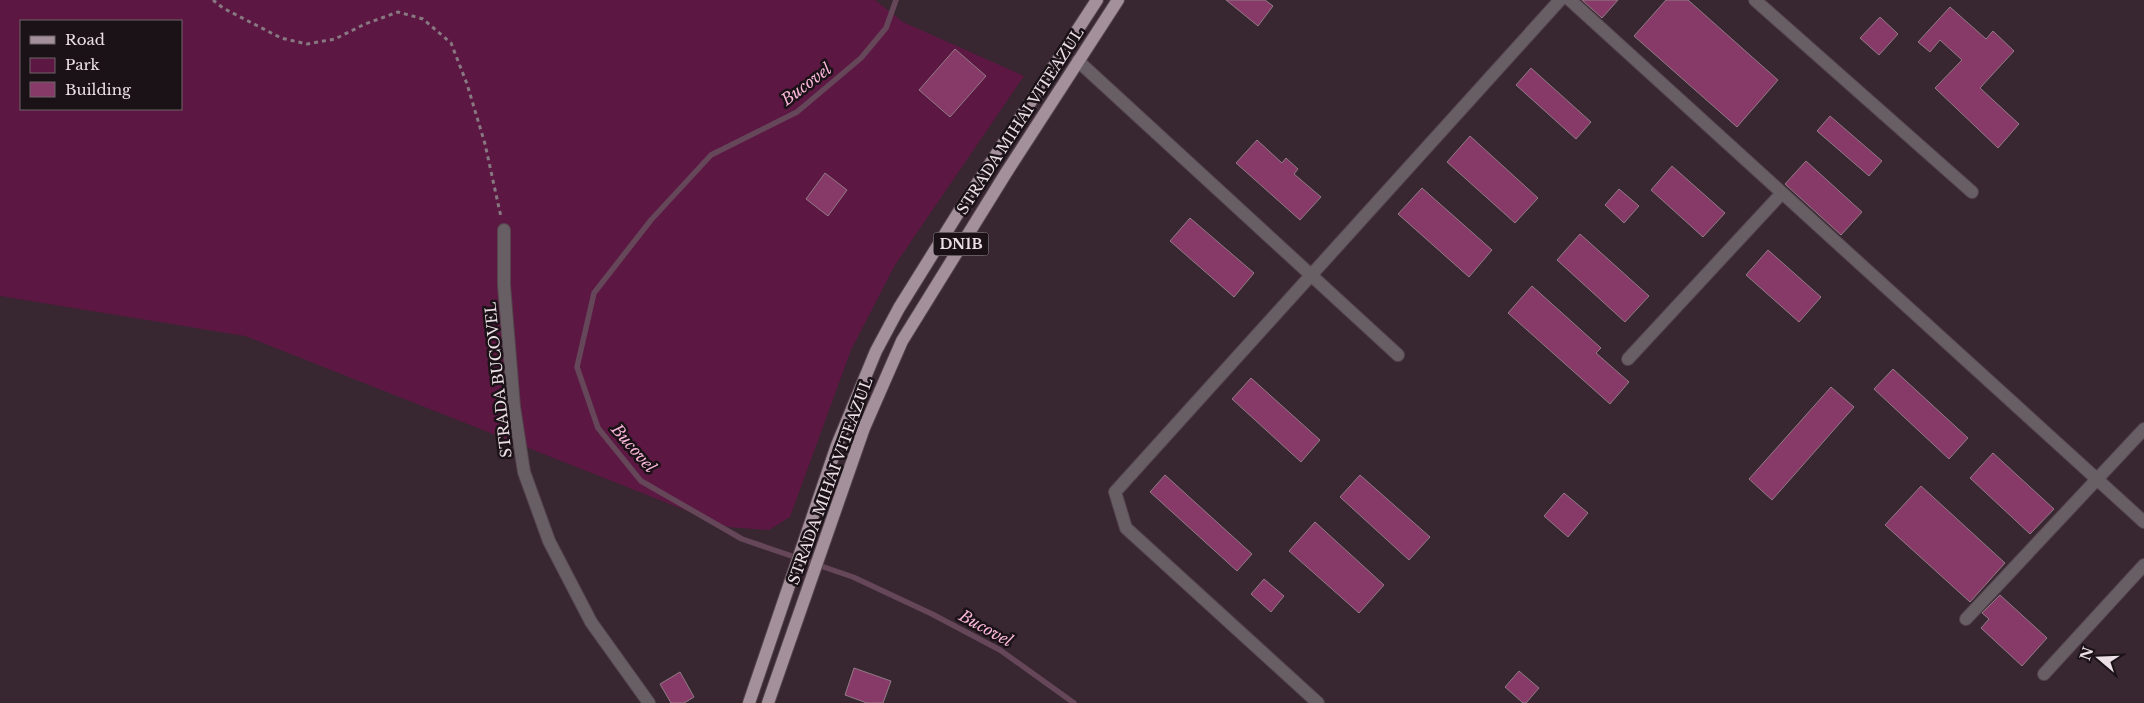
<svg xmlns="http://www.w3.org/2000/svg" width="2144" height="703" font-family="'Libre Baskerville',serif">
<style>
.green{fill:#5c1843;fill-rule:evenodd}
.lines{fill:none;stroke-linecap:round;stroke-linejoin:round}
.stream{stroke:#654759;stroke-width:5.5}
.building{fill:#873a68;stroke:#917b86}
.street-casing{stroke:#55444d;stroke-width:14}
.primary-casing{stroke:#55444d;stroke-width:14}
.path{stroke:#887881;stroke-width:3;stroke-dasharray:4 4;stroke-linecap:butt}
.street{stroke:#685f64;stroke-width:12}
.primary{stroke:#a3909a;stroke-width:12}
.labels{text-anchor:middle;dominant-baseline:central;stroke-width:5;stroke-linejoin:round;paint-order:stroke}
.shield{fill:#1a1216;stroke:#ada2a8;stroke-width:1}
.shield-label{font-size:14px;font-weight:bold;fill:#ece0e6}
.street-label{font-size:15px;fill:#ece0e6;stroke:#1a1216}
.water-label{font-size:16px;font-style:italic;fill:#f9b6d9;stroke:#1a1216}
</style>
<rect width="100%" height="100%" fill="#382630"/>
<path class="green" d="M 0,0 L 875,0 L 903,22 L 1024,76 L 895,265 L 851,350 L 790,517 L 769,530 L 728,527 L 245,336 L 0,296 ZM 21,21 L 181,21 L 181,109 L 21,109 Z"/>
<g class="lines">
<path class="stream" d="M 896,0 L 886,28 L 861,58 L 797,112 L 711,155 L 651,220 L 594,293 L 577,367 L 598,428 L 641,481 L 742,539 L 853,577 L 932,614 L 1000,650 L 1074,703"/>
</g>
<path class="building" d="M 1226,0 L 1265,0 L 1273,6 L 1258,26 Z
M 1582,0 L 1618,0 L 1602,18 Z
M 1666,0 L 1688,0 L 1778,80 L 1737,127 L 1634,36 Z
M 1950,7 L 1986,39 L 1993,31 L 2014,51 L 1980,88 L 2019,124 L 1998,148 L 1935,88 L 1962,60 L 1940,40 L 1930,52 L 1918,42 Z
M 1880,17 L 1898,34 L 1879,55 L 1860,38 Z
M 955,49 L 986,76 L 950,117 L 919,90 Z
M 1531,68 L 1591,122 L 1576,139 L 1516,85 Z
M 1830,116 L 1882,161 L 1869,176 L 1817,131 Z
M 1470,136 L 1538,198 L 1515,223 L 1447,162 Z
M 1257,140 L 1282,163 L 1286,158 L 1298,169 L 1294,174 L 1321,197 L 1300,220 L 1236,163 Z
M 1806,161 L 1862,212 L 1841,235 L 1785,184 Z
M 1672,166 L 1725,213 L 1703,237 L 1651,190 Z
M 825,173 L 847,190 L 828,216 L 806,199 Z
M 1422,188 L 1492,250 L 1469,277 L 1398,214 Z
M 1619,189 L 1639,206 L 1624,223 L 1605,205 Z
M 1190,218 L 1254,273 L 1234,297 L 1170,241 Z
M 1580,234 L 1649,296 L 1625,322 L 1557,260 Z
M 1768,250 L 1821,297 L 1799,322 L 1746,275 Z
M 1532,286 L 1601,348 L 1596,353 L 1629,382 L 1610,404 L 1508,313 Z
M 1893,369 L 1968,438 L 1949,459 L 1874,389 Z
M 1251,378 L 1320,440 L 1301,462 L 1232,399 Z
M 1831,387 L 1854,407 L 1772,500 L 1749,479 Z
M 1993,453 L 2054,509 L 2030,534 L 1970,478 Z
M 1165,475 L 1252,554 L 1237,571 L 1150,492 Z
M 1360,475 L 1430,537 L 1409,560 L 1340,497 Z
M 1921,486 L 2005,563 L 1970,602 L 1885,525 Z
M 1564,493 L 1588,513 L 1568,537 L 1544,516 Z
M 1315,522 L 1384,585 L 1359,613 L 1289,551 Z
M 1264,579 L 1284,596 L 1271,612 L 1251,594 Z
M 2000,595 L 2047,638 L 2022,666 L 1981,628 L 1989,619 L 1982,613 Z
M 854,668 L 891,681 L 883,703 L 867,703 L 845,695 Z
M 1519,671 L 1539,688 L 1526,703 L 1523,703 L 1505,687 Z
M 680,672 L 694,697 L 684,703 L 671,703 L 660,684 Z"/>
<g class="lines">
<defs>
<path id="street" d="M 1570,0 L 2144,522
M 1755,0 L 1972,192
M 1078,61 L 1398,355
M 504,230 L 504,285 L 514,407 L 524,472 L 549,541 L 591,622 L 649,703
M 1628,359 L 1782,193
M 1966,619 L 2144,429
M 2044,674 L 2144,565
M 1318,703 L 1126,528 L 1115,492 L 1560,0"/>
<path id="primary" d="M 749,703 L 837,445 L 876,351 L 899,308 L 960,210 L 1097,0
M 768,703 L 864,428 L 902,341 L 1006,173 L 1118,0"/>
</defs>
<use href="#street" class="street-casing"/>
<use href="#primary" class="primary-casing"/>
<path class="path" d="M 213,0 L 223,8 L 281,38 L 307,44 L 335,39 L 365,24 L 398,12 L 423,19 L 451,43 L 467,84 L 485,144 L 501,217"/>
<use href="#street" class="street"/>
<use href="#primary" class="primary"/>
</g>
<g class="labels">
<rect class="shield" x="933.5" y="232.5" width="55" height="23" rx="4"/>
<g class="shield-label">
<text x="961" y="244">DN1B</text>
</g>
<g class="street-label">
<text transform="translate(1020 121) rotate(-57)">STRADA MIHAI VITEAZUL</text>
<text transform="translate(498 380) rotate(-96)">STRADA BUCOVEL</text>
<text transform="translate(830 481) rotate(-70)">STRADA MIHAI VITEAZUL</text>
</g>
<g class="water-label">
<text transform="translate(806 84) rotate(-37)">Bucovel</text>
<text transform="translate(634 448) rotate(49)">Bucovel</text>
<text transform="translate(986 628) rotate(29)">Bucovel</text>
</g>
</g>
<rect x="20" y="20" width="162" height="90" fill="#1a1216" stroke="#6e6469"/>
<rect x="30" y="36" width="25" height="8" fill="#a3909a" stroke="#6e6469"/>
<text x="65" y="45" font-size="15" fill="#ece0e6">Road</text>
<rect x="30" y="58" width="25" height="15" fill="#5c1843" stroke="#6e6469"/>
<text x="65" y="70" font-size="15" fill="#ece0e6">Park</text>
<rect x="30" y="82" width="25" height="15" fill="#873a68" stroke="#6e6469"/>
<text x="65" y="95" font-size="15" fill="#ece0e6">Building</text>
<g transform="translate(2099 658) rotate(289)" stroke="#1a1216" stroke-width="4" paint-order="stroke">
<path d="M0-4L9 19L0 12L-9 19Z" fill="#ece0e6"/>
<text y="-8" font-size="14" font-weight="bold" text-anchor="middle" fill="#ece0e6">N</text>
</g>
</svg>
